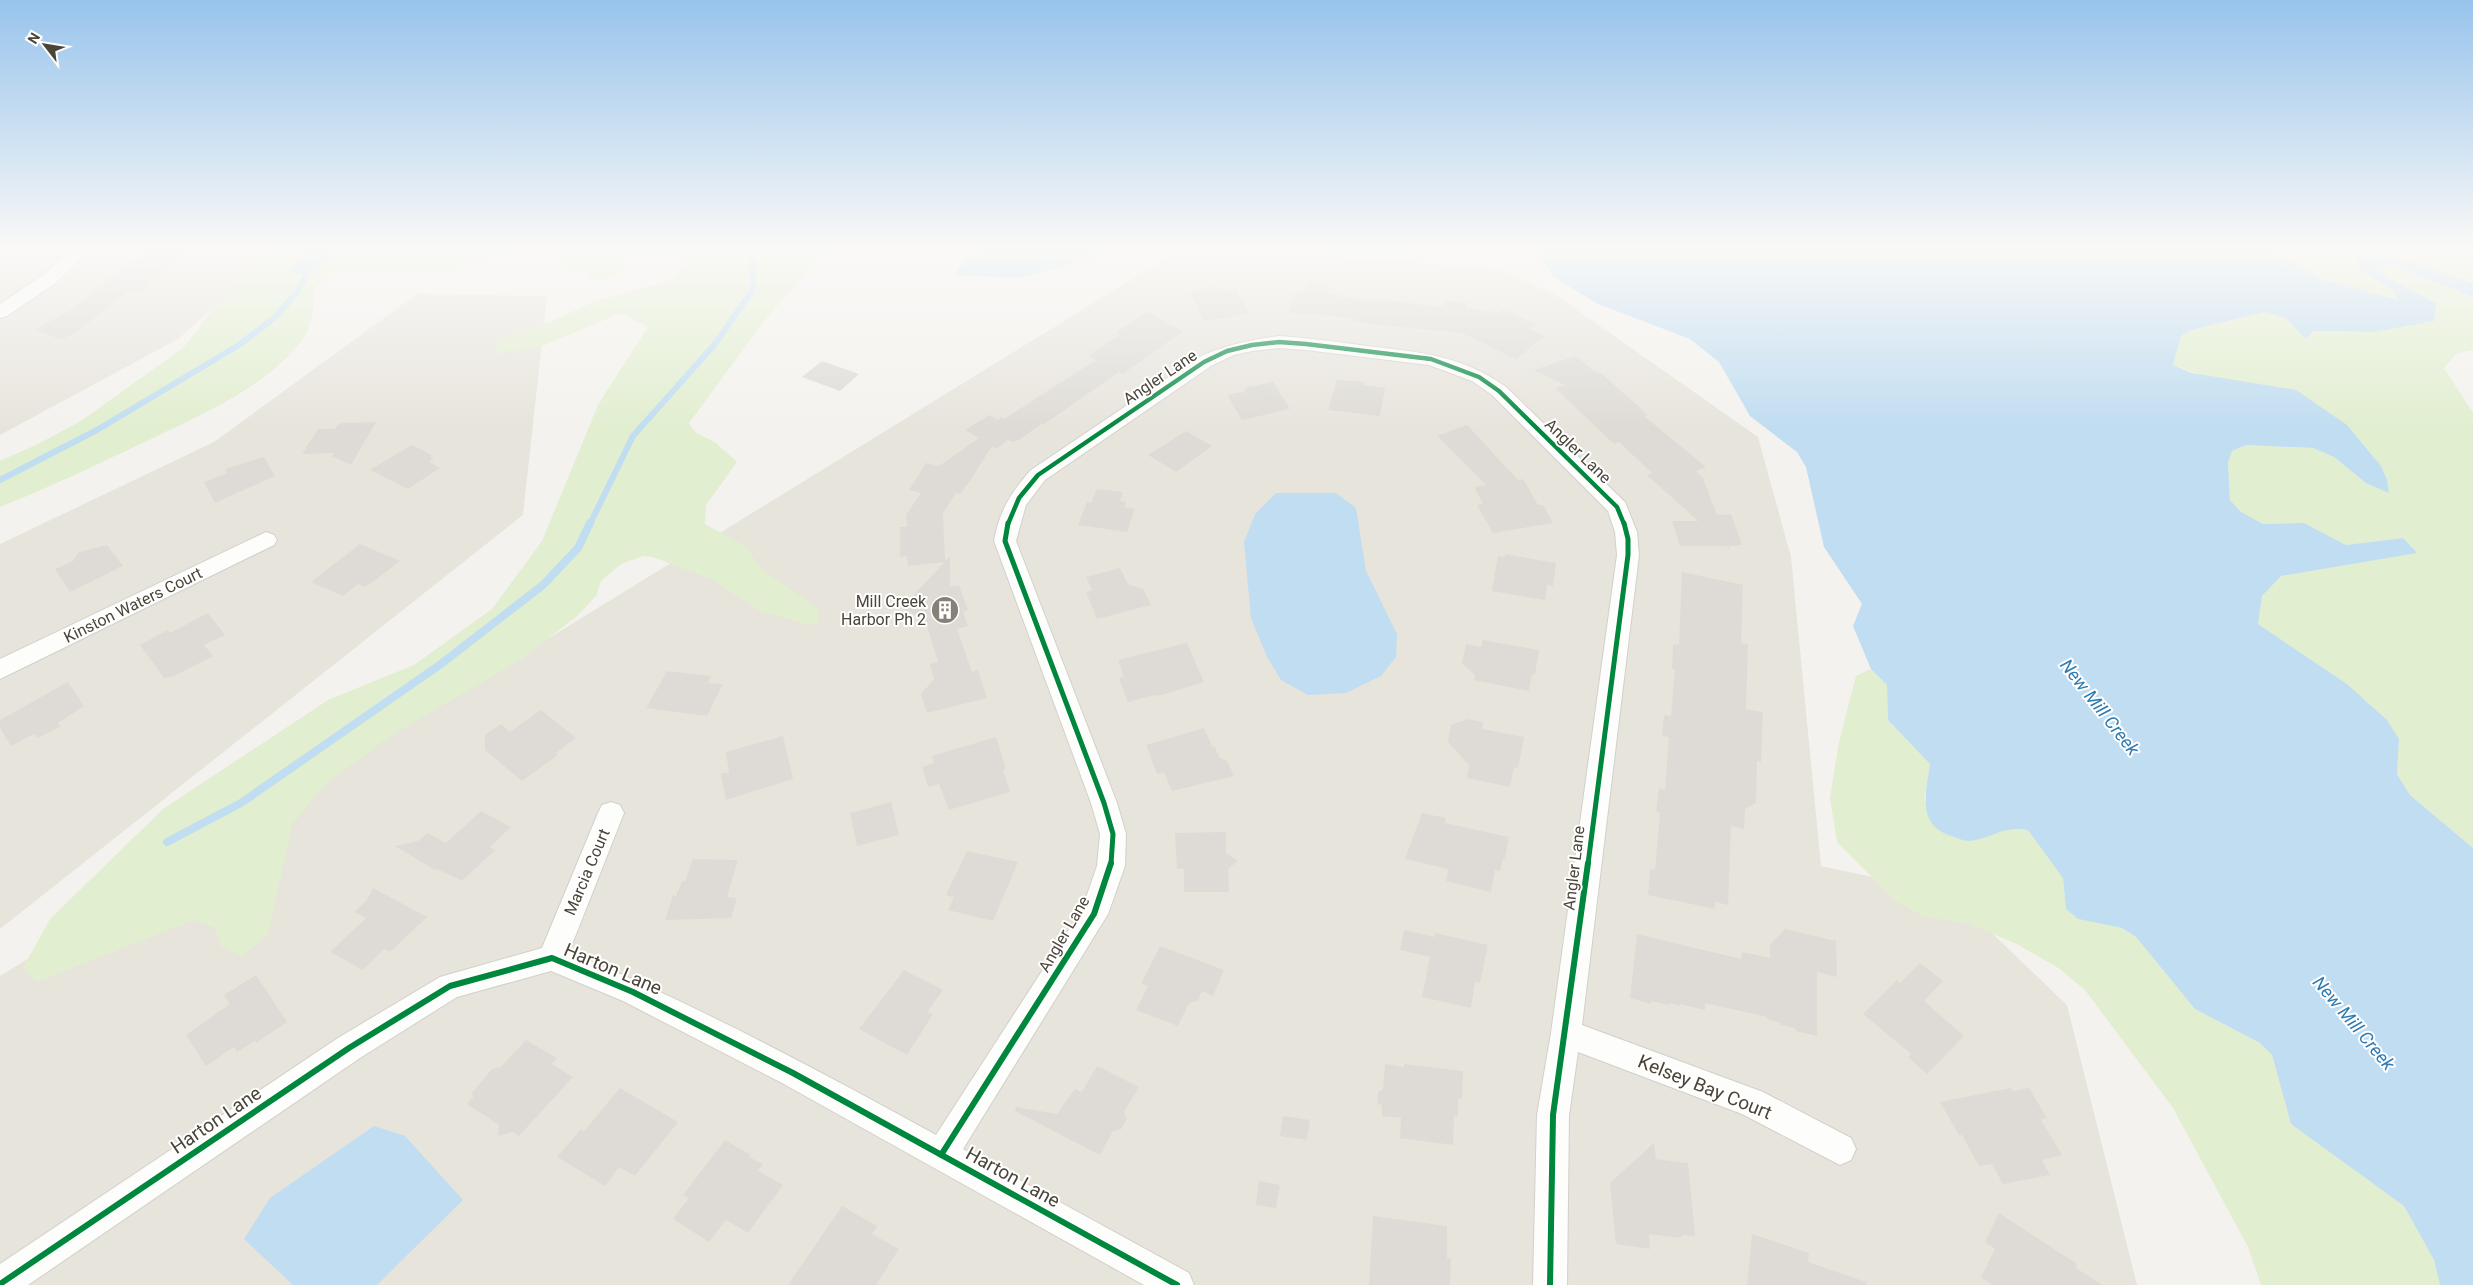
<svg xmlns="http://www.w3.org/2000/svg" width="2473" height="1285" font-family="Roboto,sans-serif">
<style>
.residential{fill:#e7e4dc}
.green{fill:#e1eecf}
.water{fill:#c0ddf1}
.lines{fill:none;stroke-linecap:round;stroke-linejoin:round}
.stream-far1{stroke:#c0ddf1;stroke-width:6}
.stream{stroke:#c0ddf1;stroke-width:8}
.building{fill:#dedbd6}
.minor-casing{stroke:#d2d0cb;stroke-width:2}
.minor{fill:#fdfdfc;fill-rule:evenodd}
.cycleway-far2-casing{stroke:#fff;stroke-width:7}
.cycleway-far1-casing{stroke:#fff;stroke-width:8}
.cycleway-casing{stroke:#fff;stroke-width:9}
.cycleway-far2{stroke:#00873e;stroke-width:4.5}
.cycleway-far1{stroke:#00873e;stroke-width:5}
.cycleway{stroke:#00873e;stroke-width:6}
.labels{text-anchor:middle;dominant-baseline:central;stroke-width:4;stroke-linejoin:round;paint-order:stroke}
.street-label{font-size:16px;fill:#4b4439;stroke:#fff}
.poi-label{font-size:16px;fill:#4b4439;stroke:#fff;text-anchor:end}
.water-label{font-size:18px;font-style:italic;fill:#2e7ab2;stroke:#fff}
.near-street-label{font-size:19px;fill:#4b4439;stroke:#fff}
</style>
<rect width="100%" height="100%" fill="#f4f2ee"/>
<path class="residential" d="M 0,249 L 280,249 L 178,339 L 0,435 Z
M 1181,249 L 1240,249 L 1498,269 L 1556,295 L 1758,437 L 1791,557 L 1821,866 L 1951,894 L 2067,1005 L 2137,1285 L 0,1285 L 0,976 Z
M 417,294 L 547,296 L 523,515 L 0,929 L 0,544 L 214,442 Z"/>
<path class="green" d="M 277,249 L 308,249 L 303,252 L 319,269 L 339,249 L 520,249 L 454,269 L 331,272 L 314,291 C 315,307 311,329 301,342 C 261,390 204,413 149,440 C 100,463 51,487 0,507 L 0,461 L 40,443 L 81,421 L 184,347 L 243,269 Z
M 552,249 L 827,249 L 765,320 L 689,423 L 695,432 L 716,443 L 737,462 L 706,505 L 705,524 L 745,546 L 762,570 L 811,603 L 820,612 L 818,622 L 809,625 L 760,611 L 711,579 L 653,557 L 643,556 L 621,564 L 601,581 L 596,596 L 577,616 L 523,658 L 392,735 L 324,785 L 292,825 L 268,934 L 243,956 L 222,947 L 215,928 L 194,920 L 37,982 L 23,968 L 50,919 L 163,809 L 328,700 L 414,665 L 492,609 L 542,541 L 599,403 L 648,327 L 621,313 L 540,347 L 495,353 L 498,340 L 554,320 L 595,301 L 674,279 L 689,258 L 610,252 L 628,267 L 610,279 L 590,281 L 589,272 L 569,272 Z
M 1330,249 L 1417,249 L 1376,255 L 1341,256 Z
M 2269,249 L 2473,249 L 2473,283 L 2389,256 L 2361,272 L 2392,290 L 2400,300 L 2323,280 Z
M 2374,265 L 2392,265 L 2473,297 L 2473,350 L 2457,353 L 2444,368 L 2473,413 L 2473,848 L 2410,795 L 2397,774 L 2399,739 L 2387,720 L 2347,684 L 2258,624 L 2262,596 L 2281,576 L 2416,553 L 2403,538 L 2346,545 L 2304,523 L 2263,524 L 2241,512 L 2230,500 L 2228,462 L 2232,451 L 2246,445 L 2313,448 L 2334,457 L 2366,483 L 2381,466 L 2347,425 L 2173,365 L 2181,336 L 2191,330 L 2265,312 L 2286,318 L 2313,331 L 2373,332 L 2436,303 L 2383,275 Z
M 1871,669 L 1887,685 L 1888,720 L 1930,764 L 1924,801 L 1968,841 L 2013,827 L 2028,829 L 2063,878 L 2066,909 L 2078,919 L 2122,928 L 2136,937 L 2195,1009 L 2260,1043 L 2272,1055 L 2291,1124 L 2404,1206 L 2434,1260 L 2440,1285 L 2261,1285 L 2248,1247 L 2173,1108 L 2085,990 L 2060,969 L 2017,944 L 1969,924 L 1925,917 L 1897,902 L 1837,842 L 1830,798 L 1839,742 L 1856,676 Z"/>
<path class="water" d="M 308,249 L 339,249 C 323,265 313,279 288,272 L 303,252 Z
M 989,249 L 1104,249 L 1091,258 L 1020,278 L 956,275 L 965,256 Z
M 1541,249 L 2269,249 L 2323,280 L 2399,300 L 2392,289 L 2361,272 L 2353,253 L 2389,256 L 2473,283 L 2473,297 L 2392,265 L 2375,265 L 2383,275 L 2436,303 L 2434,321 L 2373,332 L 2313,331 L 2306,339 L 2286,318 L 2265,312 L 2191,330 L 2181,336 L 2173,365 L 2192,373 L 2296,390 L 2347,425 L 2381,466 L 2387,480 L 2389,493 L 2366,483 L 2334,457 L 2313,448 L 2246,445 L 2232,451 L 2228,462 L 2230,500 L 2241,512 L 2263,524 L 2304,523 L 2346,545 L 2403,538 L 2417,553 L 2281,576 L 2262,596 L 2258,624 L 2347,684 L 2387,720 L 2399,739 L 2397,774 L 2410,795 L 2473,848 L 2473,1285 L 2440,1285 L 2434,1260 L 2404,1206 L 2291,1124 L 2272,1055 L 2260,1043 L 2195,1009 L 2136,937 L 2122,928 L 2078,919 L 2066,909 L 2063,878 L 2028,830 C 2002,825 1991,839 1969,841 C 1963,841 1956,837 1951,836 C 1916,824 1926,792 1930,764 L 1888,720 L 1887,685 L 1871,669 L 1853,626 L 1862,604 L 1824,547 L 1806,467 L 1797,452 L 1750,416 L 1719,362 L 1690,339 L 1598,304 L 1553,277 L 1540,255 Z
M 1276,493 L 1336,493 L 1356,508 L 1366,571 L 1397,634 L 1396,657 L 1381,676 L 1346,693 L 1308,695 L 1281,680 L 1267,657 L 1251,618 L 1244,542 L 1255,514 Z
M 374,1126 L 405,1136 L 463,1200 L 377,1285 L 293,1285 L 244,1239 L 270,1198 Z"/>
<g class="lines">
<path class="stream-far1" d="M 0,480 L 97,430 L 239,345 L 274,318 L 298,291 L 310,266
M 590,524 L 633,436 L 715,344 L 753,289 L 751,249"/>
<path class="stream" d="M 167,842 L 241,803 L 441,664 L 543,585 L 578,548 L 590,523"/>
</g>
<path class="building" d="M 150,249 L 186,249 L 139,292 L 129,290 L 79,330 L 62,340 L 35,330 L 69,311 Z
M 1307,282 L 1328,284 L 1326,290 L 1329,290 L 1328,293 L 1350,298 L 1376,301 L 1376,299 L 1445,307 L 1446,301 L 1467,303 L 1466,309 L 1498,312 L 1500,309 L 1536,324 L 1529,329 L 1545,336 L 1516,359 L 1462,333 L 1371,324 L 1352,321 L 1353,318 L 1312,314 L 1311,315 L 1289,313 L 1295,292 L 1304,293 Z
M 1215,287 L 1229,291 L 1236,290 L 1250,314 L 1204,321 L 1189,292 Z
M 1147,312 L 1183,331 L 1123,374 L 1119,372 L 1043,425 L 1041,424 L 1019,440 L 1013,442 L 1008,440 L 996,449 L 992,446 L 970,481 L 960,494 L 956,493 L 943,513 L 945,561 L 950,557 L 950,587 L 959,585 L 968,610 L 963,612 L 968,626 L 957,629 L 972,672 L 978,670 L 987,698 L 927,713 L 921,694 L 934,679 L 930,664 L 938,662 L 925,619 L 901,608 L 945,562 L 908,566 L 907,556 L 900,557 L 900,527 L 907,527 L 906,515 L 921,493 L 909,490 L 926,463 L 939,466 L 979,438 L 965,430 L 989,415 L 998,420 L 1002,417 L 1004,419 L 1096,360 L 1088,356 L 1120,334 L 1116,332 Z
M 1575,356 L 1596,372 L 1601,373 L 1648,415 L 1644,416 L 1706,467 L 1696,471 L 1703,478 L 1717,515 L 1731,514 L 1742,545 L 1729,546 L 1730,550 L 1726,546 L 1680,546 L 1672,521 L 1698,521 L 1647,475 L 1652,473 L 1619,442 L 1614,444 L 1555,388 L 1565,385 L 1534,370 Z
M 822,361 L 859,374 L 840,391 L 802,377 Z
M 1337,380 L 1365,382 L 1364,385 L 1385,388 L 1380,416 L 1328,410 Z
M 1273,382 L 1290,409 L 1242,420 L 1227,395 L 1246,391 L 1244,388 Z
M 376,422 L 351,465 L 332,456 L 334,453 L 302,454 L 318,429 L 335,429 L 337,425 L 342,423 Z
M 1467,425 L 1518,480 L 1523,479 L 1538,505 L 1543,505 L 1553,523 L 1493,533 L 1477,505 L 1483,504 L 1474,487 L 1486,485 L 1437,436 Z
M 1186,431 L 1212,446 L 1176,472 L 1148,455 Z
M 412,445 L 432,455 L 430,457 L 434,458 L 429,462 L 440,468 L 408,489 L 370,470 Z
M 264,457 L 275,476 L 215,503 L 204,482 L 227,473 L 225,469 Z
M 1097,489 L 1123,492 L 1120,501 L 1126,502 L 1124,507 L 1135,509 L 1127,532 L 1078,525 L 1087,502 L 1091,503 Z
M 360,544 L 400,561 L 370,584 L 363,587 L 358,584 L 343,596 L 311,582 Z
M 107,545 L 123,566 L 70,592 L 55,569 L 73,561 L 79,552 Z
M 1504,554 L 1556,563 L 1553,586 L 1547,585 L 1545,600 L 1492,591 L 1498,556 L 1506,557 Z
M 1120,568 L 1128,584 L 1143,589 L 1151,605 L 1097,619 L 1086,592 L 1092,590 L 1086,577 Z
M 1682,572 L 1743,585 L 1741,643 L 1748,644 L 1746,709 L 1763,712 L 1761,762 L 1757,761 L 1756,803 L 1745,809 L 1744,829 L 1731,826 L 1728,905 L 1715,902 L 1715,909 L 1648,895 L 1650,869 L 1655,870 L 1660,813 L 1656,812 L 1659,788 L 1665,790 L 1669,737 L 1662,736 L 1664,715 L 1671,716 L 1675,670 L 1672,669 L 1673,644 L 1679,645 Z
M 208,613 L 225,635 L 204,645 L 213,656 L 172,677 L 164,678 L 140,645 L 168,630 L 170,633 Z
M 1483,640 L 1539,650 L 1535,674 L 1532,674 L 1529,691 L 1474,680 L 1475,675 L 1462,663 L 1466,644 L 1481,647 Z
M 1187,643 L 1204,682 L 1158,696 L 1155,695 L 1128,702 L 1119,678 L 1124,677 L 1118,660 Z
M 667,671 L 711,676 L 708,683 L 723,684 L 707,716 L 646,708 Z
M 68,682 L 84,706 L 58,723 L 61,726 L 54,730 L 37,738 L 34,734 L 11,746 L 0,728 L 0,720 Z
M 541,710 L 576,738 L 556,753 L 558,755 L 522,781 L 485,750 L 485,735 L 501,724 L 510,732 Z
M 1468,719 L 1483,722 L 1482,729 L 1524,737 L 1518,768 L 1514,767 L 1510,787 L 1467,778 L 1469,765 L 1448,742 L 1451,725 Z
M 1204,728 L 1213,748 L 1215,747 L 1219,757 L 1227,761 L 1234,776 L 1172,791 L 1164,772 L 1157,774 L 1146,745 Z
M 783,736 L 793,779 L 726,800 L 721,774 L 729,772 L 726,752 Z
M 996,737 L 1006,769 L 1003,770 L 1010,792 L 949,810 L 939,784 L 928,787 L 922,767 L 934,763 L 932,756 Z
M 891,802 L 899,835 L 857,846 L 850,813 Z
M 481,811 L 511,827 L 490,847 L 495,850 L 462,881 L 437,869 L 435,870 L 395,846 L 418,841 L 427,833 L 446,843 Z
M 1422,813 L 1446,818 L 1445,823 L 1509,837 L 1505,859 L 1503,859 L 1500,871 L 1495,870 L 1491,892 L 1446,881 L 1448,869 L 1405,859 Z
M 1226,832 L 1226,853 L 1238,861 L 1228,869 L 1229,892 L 1184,892 L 1184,869 L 1177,869 L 1175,833 Z
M 967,851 L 1018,862 L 993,921 L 948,910 L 954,897 L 946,895 Z
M 693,859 L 738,860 L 727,897 L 737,898 L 731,918 L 665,920 L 673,895 L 676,896 L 682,881 L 685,881 Z
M 373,888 L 427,917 L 390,952 L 384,949 L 363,970 L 330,952 L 366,918 L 354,912 L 367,900 Z
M 1785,929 L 1836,941 L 1837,977 L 1817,972 L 1817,1036 L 1796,1031 L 1795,1028 L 1781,1025 L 1781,1023 L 1767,1019 L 1767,1017 L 1705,1003 L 1705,1010 L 1680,1004 L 1680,1006 L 1669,1003 L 1669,1005 L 1651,1001 L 1651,1004 L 1630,998 L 1637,934 L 1741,959 L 1742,952 L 1770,958 L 1770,944 Z
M 1404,930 L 1435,937 L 1435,933 L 1488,945 L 1480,983 L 1475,982 L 1471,1008 L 1422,997 L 1430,957 L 1400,950 Z
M 1160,946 L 1224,970 L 1213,996 L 1202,991 L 1198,1001 L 1189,1003 L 1178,1026 L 1136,1010 L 1148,986 L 1141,984 Z
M 1920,963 L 1943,981 L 1924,1001 L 1964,1036 L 1927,1074 L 1908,1057 L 1911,1054 L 1863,1014 L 1897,980 L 1900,983 Z
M 904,970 L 943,990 L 927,1012 L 933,1014 L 907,1055 L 859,1029 Z
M 256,975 L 287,1022 L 256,1043 L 255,1041 L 237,1052 L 234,1047 L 206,1066 L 186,1035 L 230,1004 L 224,995 Z
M 526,1040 L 557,1058 L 552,1064 L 573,1077 L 519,1136 L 512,1132 L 498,1136 L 499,1125 L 467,1104 L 474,1096 L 471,1094 L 492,1069 L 501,1067 Z
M 1385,1064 L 1404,1067 L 1404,1064 L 1463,1071 L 1462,1099 L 1458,1098 L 1458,1117 L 1454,1116 L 1453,1145 L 1400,1138 L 1401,1118 L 1382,1116 L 1382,1106 L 1377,1102 L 1378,1092 L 1383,1089 Z
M 1097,1066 L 1139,1087 L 1124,1112 L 1127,1119 L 1121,1129 L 1113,1131 L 1100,1155 L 1015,1111 L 1016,1107 L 1057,1114 L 1075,1089 L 1082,1092 Z
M 620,1088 L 678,1122 L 635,1176 L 619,1167 L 605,1186 L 557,1157 L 581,1129 L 584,1131 Z
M 2011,1088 L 2013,1091 L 2029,1088 L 2047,1118 L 2041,1120 L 2062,1155 L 2042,1160 L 2050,1175 L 2003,1184 L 1992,1164 L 1979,1166 L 1962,1135 L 1959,1135 L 1940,1102 Z
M 1283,1116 L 1310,1120 L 1307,1140 L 1280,1136 Z
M 725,1140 L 751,1155 L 749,1157 L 763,1164 L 758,1171 L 783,1185 L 748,1233 L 726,1220 L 709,1242 L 673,1219 L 689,1198 L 683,1195 Z
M 1654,1143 L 1656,1159 L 1688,1163 L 1695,1236 L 1683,1235 L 1680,1238 L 1649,1234 L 1650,1249 L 1616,1244 L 1610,1183 Z
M 1259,1181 L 1280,1185 L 1276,1208 L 1256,1205 Z
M 842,1206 L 877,1226 L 872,1234 L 899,1249 L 876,1285 L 788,1285 Z
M 1999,1213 L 2077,1264 L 2076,1268 L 2102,1285 L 1993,1285 L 1981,1277 L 1995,1249 L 1985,1242 Z
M 1373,1216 L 1447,1226 L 1447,1258 L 1451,1258 L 1450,1285 L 1369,1285 Z
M 1752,1234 L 1809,1253 L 1808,1262 L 1866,1282 L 1866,1285 L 1747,1285 Z"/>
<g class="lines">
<defs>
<path id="minor" d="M 71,249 L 90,249 L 57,282 L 7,316 L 0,318 L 0,304 L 45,274 Z
M 1279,336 C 1309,338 1338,342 1367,346 C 1420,352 1461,355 1506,387 L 1625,502 L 1637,532 L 1639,555 L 1582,1025 L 1763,1092 L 1851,1138 L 1856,1149 L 1851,1160 L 1840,1165 L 1742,1114 L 1578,1052 L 1569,1115 L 1567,1285 L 1533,1285 L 1537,1115 L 1551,1033 L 1617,555 L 1615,532 L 1608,511 L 1492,395 L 1472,381 L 1429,365 L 1306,350 L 1279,348 L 1252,351 L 1234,355 L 1211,366 L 1045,480 L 1026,505 L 1016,541 L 1117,803 L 1126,834 L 1125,866 L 1108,914 L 963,1149 L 1189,1273 L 1194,1285 L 1144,1285 L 782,1083 L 623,1001 L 551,971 L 457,997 L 360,1058 L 28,1285 L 0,1285 L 0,1264 L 338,1038 L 440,977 L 542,948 L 598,813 L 602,805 L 611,802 L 620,805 L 624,813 L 569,952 C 695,1004 816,1069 936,1135 L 1082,909 L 1097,866 L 1100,834 L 1091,803 L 994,541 C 999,512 1011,492 1031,470 L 1197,358 C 1224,345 1250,340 1279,336 Z
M 266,532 L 274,535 L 277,540 L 274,545 L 0,679 L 0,659 Z"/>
</defs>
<use href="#minor" class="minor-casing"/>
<use href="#minor" class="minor"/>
<defs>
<path id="cycleway-far2" d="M 1008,524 L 1019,498 L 1038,475 L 1204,362 L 1227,351 L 1252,345 L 1279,342 L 1306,344 L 1431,359 L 1479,377 L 1499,391 L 1617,507 L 1624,524"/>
<path id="cycleway-far1" d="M 1008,523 L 1005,541 L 1104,803 L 1113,834 L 1111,864
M 1588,864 L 1628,555 L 1628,539 L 1624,523"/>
<path id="cycleway" d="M 941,1155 L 1094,914 L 1111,863
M 0,1284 L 349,1048 L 450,986 L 552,958 L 633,992 L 793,1073 L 1177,1285
M 1550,1285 L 1553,1115 L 1588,863"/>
</defs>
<use href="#cycleway-far2" class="cycleway-far2-casing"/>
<use href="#cycleway-far1" class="cycleway-far1-casing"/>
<use href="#cycleway" class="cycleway-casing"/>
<use href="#cycleway-far2" class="cycleway-far2"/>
<use href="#cycleway-far1" class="cycleway-far1"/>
<use href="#cycleway" class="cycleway"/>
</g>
<linearGradient id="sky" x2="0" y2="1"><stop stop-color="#98c4ec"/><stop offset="0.58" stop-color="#faf9f7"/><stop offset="1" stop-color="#faf9f7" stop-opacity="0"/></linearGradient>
<rect width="2473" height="429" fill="url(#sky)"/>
<defs>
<symbol id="building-disc" viewBox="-11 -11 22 22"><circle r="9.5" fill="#868178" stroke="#fff"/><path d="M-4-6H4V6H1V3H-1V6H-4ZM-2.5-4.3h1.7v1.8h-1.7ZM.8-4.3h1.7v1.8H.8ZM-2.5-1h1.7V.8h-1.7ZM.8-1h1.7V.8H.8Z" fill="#fff"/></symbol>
</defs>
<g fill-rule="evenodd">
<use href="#building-disc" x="929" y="594" width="32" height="32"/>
</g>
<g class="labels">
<g class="street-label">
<text transform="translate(1160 377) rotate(-34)">Angler Lane</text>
<text transform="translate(1578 451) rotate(44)">Angler Lane</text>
<text transform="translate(133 605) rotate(-26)">Kinston Waters Court</text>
<text transform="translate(1574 868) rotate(-83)">Angler Lane</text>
<text transform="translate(587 872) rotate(-67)">Marcia Court</text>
<text transform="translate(1064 934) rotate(-60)">Angler Lane</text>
</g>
<g class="poi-label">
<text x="926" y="601">Mill Creek<tspan x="926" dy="18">Harbor Ph 2</tspan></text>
</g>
<g class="water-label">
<text transform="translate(2100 707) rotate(52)">New Mill Creek</text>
<text transform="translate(2354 1023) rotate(50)">New Mill Creek</text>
</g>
<g class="near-street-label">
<text transform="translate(613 969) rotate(23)">Harton Lane</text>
<text transform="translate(1705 1087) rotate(22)">Kelsey Bay Court</text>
<text transform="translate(216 1120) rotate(-34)">Harton Lane</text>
<text transform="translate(1013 1177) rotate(29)">Harton Lane</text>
</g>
</g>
<g transform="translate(45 45) rotate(301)" stroke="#ffffff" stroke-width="4" paint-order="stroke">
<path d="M0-4L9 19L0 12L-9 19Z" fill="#4b4439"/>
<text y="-8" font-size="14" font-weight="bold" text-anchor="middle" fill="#4b4439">N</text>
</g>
</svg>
